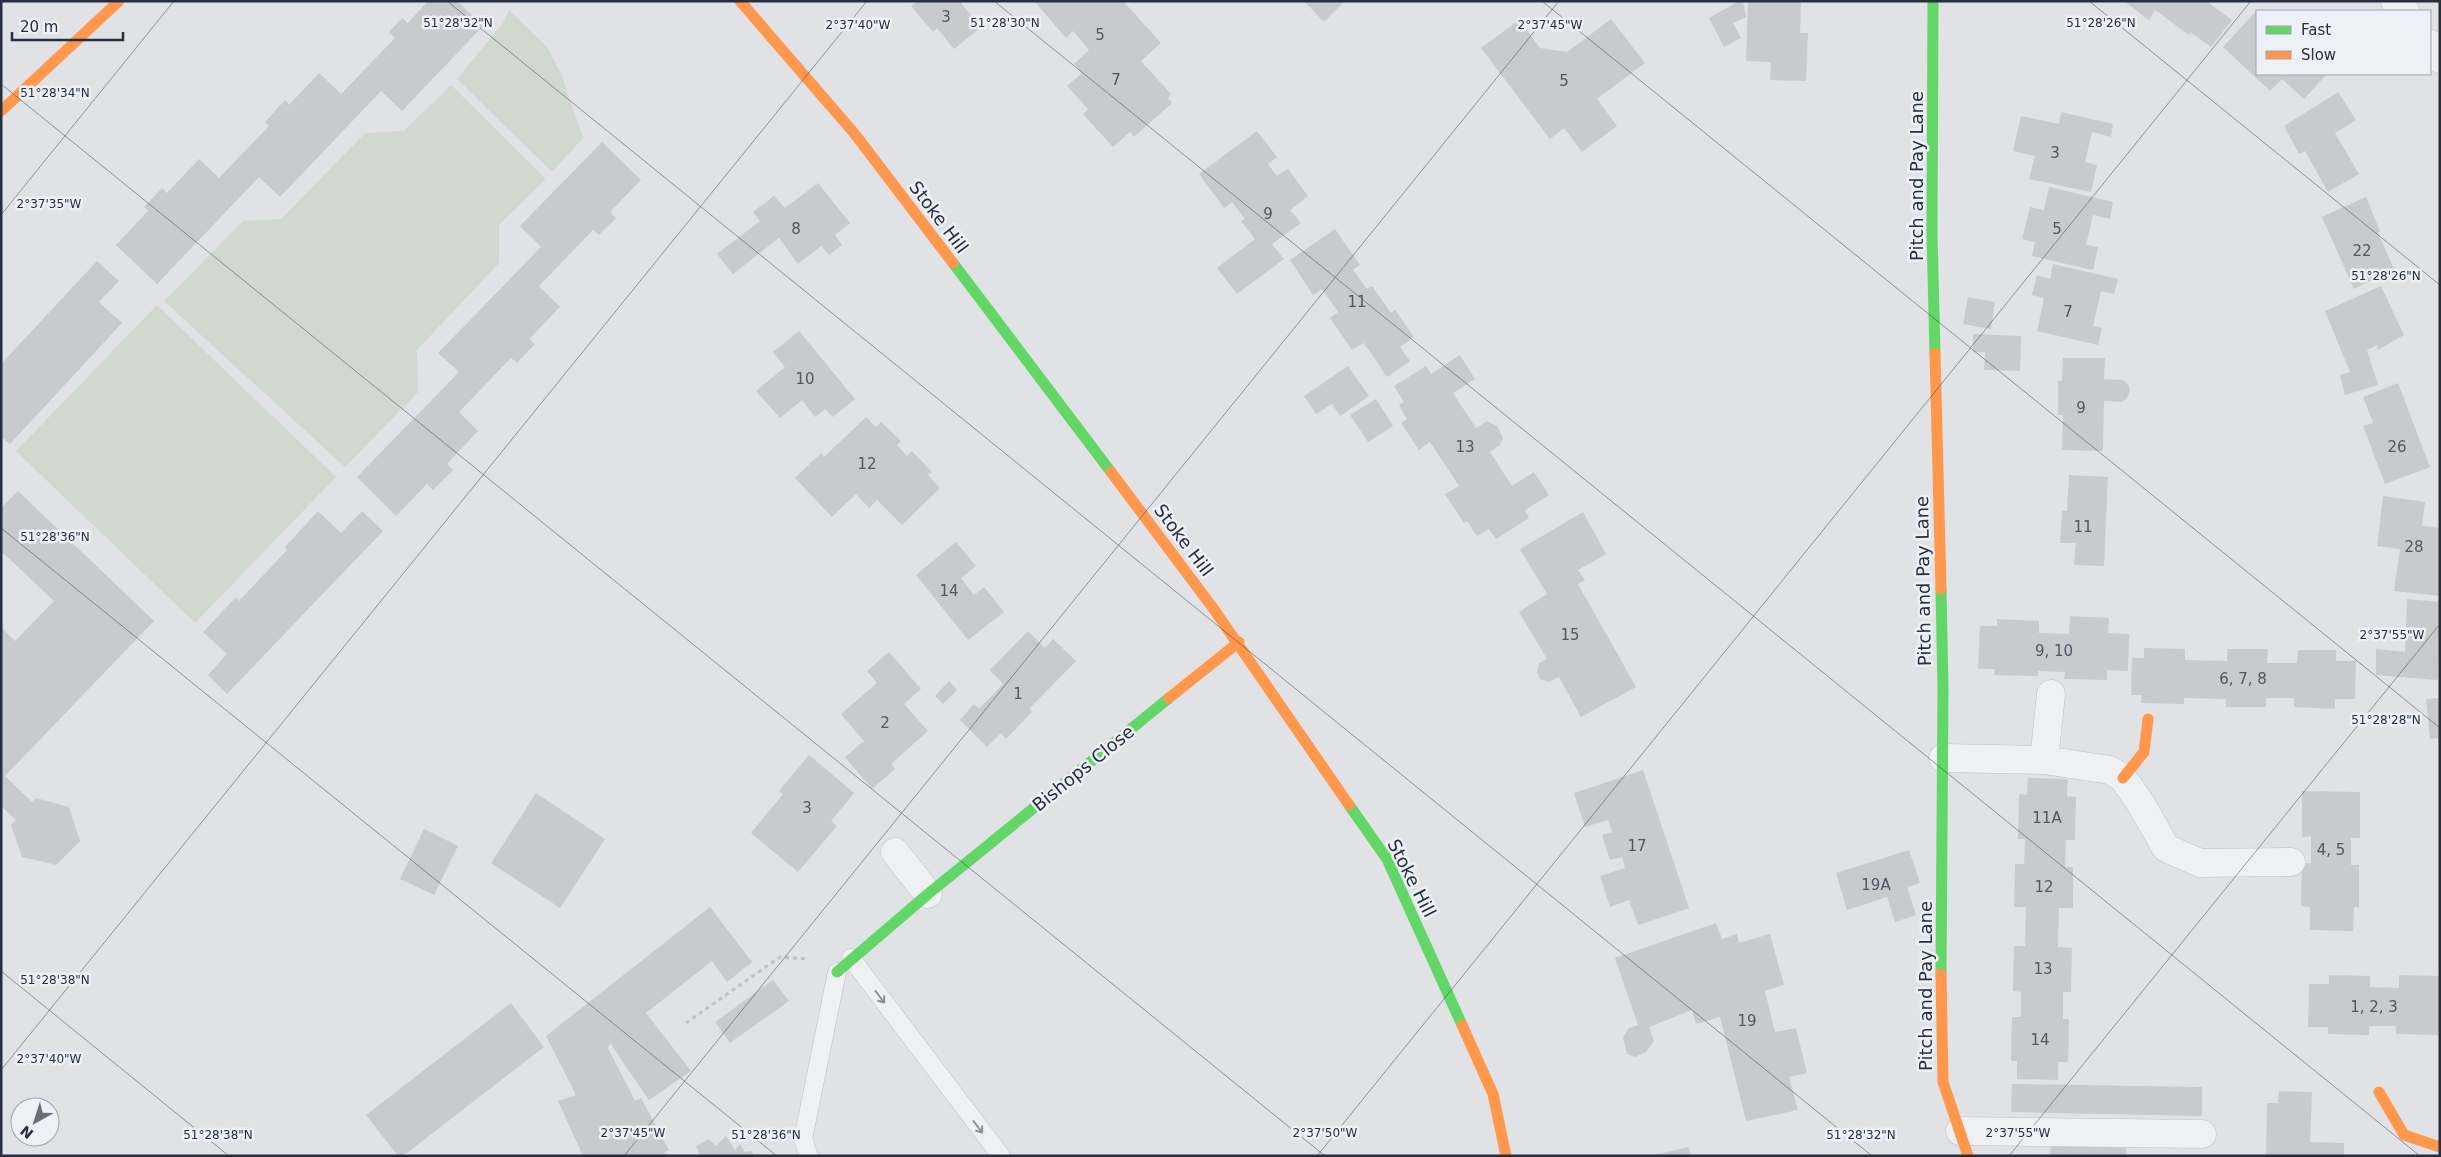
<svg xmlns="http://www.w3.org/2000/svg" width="2441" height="1157" font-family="'DejaVu Sans',sans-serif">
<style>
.green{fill:#d0d9d0}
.building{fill:#c8cace}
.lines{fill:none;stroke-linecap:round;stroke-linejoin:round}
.lane-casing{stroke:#bec0c4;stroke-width:19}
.street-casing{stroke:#bec0c4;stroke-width:29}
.path{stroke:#bfc0c5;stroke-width:3;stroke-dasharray:4 4;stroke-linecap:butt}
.lane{stroke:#eff0f2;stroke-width:18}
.street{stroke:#eff0f2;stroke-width:28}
.fast{stroke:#63d668;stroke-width:11}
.slow{stroke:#ff974d;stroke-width:11}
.oneway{stroke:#8a9098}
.ticks{fill:none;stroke:#262f3f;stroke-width:1;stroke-opacity:0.45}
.labels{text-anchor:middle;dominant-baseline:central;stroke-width:5;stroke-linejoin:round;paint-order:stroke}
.number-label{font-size:15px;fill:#4f5664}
.street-label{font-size:18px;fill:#262f3f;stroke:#edf0f6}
.ticks-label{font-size:12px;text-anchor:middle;fill:#262f3f;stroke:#edf0f6;stroke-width:5;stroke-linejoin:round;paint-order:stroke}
</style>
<rect width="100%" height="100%" fill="#e0e2e6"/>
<path class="green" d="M 509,10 L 547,47 L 562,76 L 583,138 L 552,172 L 457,79 L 503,23 Z
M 451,85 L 546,179 L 499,225 L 499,263 L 417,350 L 418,392 L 345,467 L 164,301 L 243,221 L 281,219 L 365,133 L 404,131 Z
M 157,305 L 336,477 L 195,623 L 16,451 Z"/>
<path class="building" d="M 428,1 L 457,1 L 483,26 L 402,111 L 381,91 L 280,197 L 259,177 L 157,284 L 116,245 L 148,211 L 144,207 L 162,188 L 167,193 L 199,159 L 219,178 L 269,126 L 265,122 L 285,100 L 289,105 L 319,73 L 341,94 L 395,38 L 389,32 L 402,18 L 408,23 Z
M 917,1 L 963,1 L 961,3 L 981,27 L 954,49 L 937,28 L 933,32 L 911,6 Z
M 1034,1 L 1123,1 L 1161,43 L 1141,61 L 1171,94 L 1168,98 L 1172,103 L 1134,137 L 1130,132 L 1113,147 L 1083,114 L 1088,109 L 1067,86 L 1082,73 L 1074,64 L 1089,50 L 1073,31 L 1066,38 Z
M 1304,1 L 1345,1 L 1324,22 Z
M 1739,1 L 1743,1 L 1746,17 L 1733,23 L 1741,38 L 1724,47 L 1709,18 Z
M 1748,1 L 1801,1 L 1800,33 L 1808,33 L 1806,81 L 1770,80 L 1771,62 L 1746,61 Z
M 2124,1 L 2211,1 L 2209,3 L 2232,20 L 2211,47 L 2190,32 L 2189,35 L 2155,10 L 2149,20 Z
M 2257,10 L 2257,74 L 2327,74 L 2304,99 L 2282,79 L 2270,91 L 2223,47 Z
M 1611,19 L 1645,63 L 1597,99 L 1617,126 L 1582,152 L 1564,128 L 1550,139 L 1481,48 L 1519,20 L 1540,48 L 1567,52 Z
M 2338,92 L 2356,120 L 2335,133 L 2359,174 L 2328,192 L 2305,151 L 2299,154 L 2284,126 Z
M 2061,112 L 2113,124 L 2111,137 L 2092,132 L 2085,162 L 2097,165 L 2091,192 L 2029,179 L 2035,156 L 2013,151 L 2021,116 L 2059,124 Z
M 1257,131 L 1277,157 L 1268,164 L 1277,176 L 1288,169 L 1308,196 L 1290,210 L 1301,223 L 1272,244 L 1284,259 L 1237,294 L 1217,268 L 1255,239 L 1241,221 L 1245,219 L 1232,202 L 1224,208 L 1199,174 Z
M 602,142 L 641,180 L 610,212 L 616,218 L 599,235 L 593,230 L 539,286 L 560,307 L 529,339 L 535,344 L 517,363 L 511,358 L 459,412 L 478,431 L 447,464 L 453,470 L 433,490 L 427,484 L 396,516 L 357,477 L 459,372 L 438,353 L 541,247 L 520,226 Z
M 818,183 L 850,223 L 835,235 L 842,245 L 829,255 L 821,246 L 798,264 L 779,238 L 733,274 L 717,254 L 760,221 L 753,212 L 774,196 L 785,208 Z
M 2049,187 L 2113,202 L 2110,219 L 2093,215 L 2086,245 L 2098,247 L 2093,270 L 2032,256 L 2035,242 L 2022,239 L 2030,207 L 2044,210 Z
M 2366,197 L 2380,231 L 2378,233 L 2394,269 L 2354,289 L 2322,217 Z
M 1335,229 L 1360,265 L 1353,270 L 1367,289 L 1372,286 L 1391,313 L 1395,310 L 1414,337 L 1400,347 L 1410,361 L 1387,377 L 1364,343 L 1352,350 L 1330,318 L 1338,312 L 1322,289 L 1313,295 L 1290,260 Z
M 97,261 L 119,281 L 99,302 L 122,323 L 10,444 L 1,437 L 1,364 Z
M 2053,264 L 2118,279 L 2114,294 L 2101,291 L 2093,326 L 2102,328 L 2098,345 L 2037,331 L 2044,298 L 2032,295 L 2037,275 L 2050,279 Z
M 2381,286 L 2404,335 L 2378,350 L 2377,345 L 2367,350 L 2378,385 L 2345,395 L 2340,375 L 2350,372 L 2325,311 Z
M 1968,297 L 1995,302 L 1991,329 L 1963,324 Z
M 799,331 L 855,399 L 833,417 L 825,409 L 815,417 L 802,400 L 780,418 L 756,391 L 785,367 L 773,352 Z
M 1973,334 L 2021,336 L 2020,371 L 1984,370 L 1985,352 L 1973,352 Z
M 1460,355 L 1475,379 L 1453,393 L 1476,428 L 1487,421 L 1497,426 L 1503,438 L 1500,445 L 1490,452 L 1512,486 L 1534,472 L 1549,495 L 1525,510 L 1529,518 L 1496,539 L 1489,529 L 1477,536 L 1467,521 L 1464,523 L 1445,494 L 1459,486 L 1430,442 L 1419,450 L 1401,423 L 1407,419 L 1399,405 L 1404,402 L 1394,386 L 1426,366 L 1431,374 Z
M 2063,358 L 2105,358 L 2104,379 L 2123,380 L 2128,384 L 2130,390 L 2127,398 L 2122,402 L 2104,401 L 2103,451 L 2062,450 L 2063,415 L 2058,415 L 2058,381 L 2062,381 Z
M 1348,366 L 1369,396 L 1340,416 L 1332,404 L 1316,414 L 1304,396 Z
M 2398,383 L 2430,467 L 2385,484 L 2363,426 L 2373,423 L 2363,397 Z
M 1376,399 L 1393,426 L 1368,442 L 1350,415 Z
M 866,417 L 876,427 L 881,422 L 901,441 L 897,445 L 907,456 L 912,451 L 932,472 L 928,475 L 940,488 L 902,525 L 877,500 L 869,508 L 856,494 L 832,517 L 795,478 L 821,453 L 824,457 Z
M 2069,475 L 2108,477 L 2104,566 L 2074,565 L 2076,543 L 2060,543 L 2062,511 L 2067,511 Z
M 18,491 L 154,621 L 5,776 L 32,802 L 36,798 L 69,807 L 80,841 L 56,865 L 22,857 L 11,825 L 16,820 L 1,806 L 1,627 L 15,641 L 54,601 L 1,551 L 1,508 Z
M 2383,496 L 2425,502 L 2422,526 L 2440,528 L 2440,596 L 2394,591 L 2400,549 L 2377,546 Z
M 318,511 L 341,533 L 362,511 L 383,531 L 227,694 L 208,675 L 227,654 L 203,632 L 236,597 L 239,601 L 287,550 L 285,547 Z
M 1583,512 L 1606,554 L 1578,570 L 1585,580 L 1578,584 L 1636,687 L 1581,717 L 1559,677 L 1549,682 L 1540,679 L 1537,672 L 1539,663 L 1547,659 L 1519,612 L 1547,594 L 1520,549 Z
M 956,542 L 976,566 L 961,578 L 974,595 L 984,587 L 1004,612 L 968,640 L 916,575 Z
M 2407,599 L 2440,602 L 2438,680 L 2376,675 L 2376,649 L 2405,652 Z
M 2070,616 L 2109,618 L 2108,633 L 2129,634 L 2128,671 L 2107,670 L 2107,680 L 2064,679 L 2065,672 L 2038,671 L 2038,676 L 1994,675 L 1995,669 L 1978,669 L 1980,626 L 1997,626 L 1997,619 L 2039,621 L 2039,633 L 2069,634 Z
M 1028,631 L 1045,648 L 1053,639 L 1076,661 L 1030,708 L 1032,712 L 1006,739 L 1001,733 L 987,747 L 960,720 L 974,704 L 979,709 L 1003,684 L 990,670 Z
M 2144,648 L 2185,649 L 2185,660 L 2227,661 L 2227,649 L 2268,649 L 2267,663 L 2297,663 L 2298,650 L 2336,650 L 2336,661 L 2356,661 L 2355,699 L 2335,699 L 2335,709 L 2294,707 L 2294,698 L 2266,698 L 2266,707 L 2226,707 L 2226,699 L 2184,698 L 2184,704 L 2141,703 L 2142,695 L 2131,695 L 2132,658 L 2144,658 Z
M 889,652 L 921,689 L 904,704 L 928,731 L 891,764 L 895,769 L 872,789 L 845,757 L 864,741 L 841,714 L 877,683 L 867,671 Z
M 949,681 L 957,690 L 943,704 L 935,696 Z
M 2440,698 L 2440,745 L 2439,745 L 2438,738 L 2430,739 L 2426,699 Z
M 809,755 L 854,793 L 831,821 L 837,826 L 798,872 L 751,833 L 783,794 L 779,791 Z
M 1643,770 L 1689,908 L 1638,925 L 1629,900 L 1610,907 L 1600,876 L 1625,868 L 1622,857 L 1610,860 L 1602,835 L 1612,832 L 1608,820 L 1585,827 L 1574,793 Z
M 2028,778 L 2068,779 L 2067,796 L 2076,797 L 2075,840 L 2066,840 L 2065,867 L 2073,867 L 2073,908 L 2059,908 L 2058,947 L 2072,948 L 2071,992 L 2063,992 L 2063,1019 L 2069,1019 L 2068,1062 L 2058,1062 L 2058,1080 L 2017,1079 L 2017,1061 L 2011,1061 L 2012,1017 L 2021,1017 L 2021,992 L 2013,991 L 2014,946 L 2025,946 L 2026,907 L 2014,907 L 2015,864 L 2024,864 L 2025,839 L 2018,839 L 2019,794 L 2027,795 Z
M 2302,791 L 2360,792 L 2360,838 L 2351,838 L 2351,865 L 2359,865 L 2359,908 L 2354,907 L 2353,931 L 2310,930 L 2310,907 L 2301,906 L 2302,864 L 2311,863 L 2311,836 L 2302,837 Z
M 536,793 L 605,839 L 560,908 L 491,863 Z
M 424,829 L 458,846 L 434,895 L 400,879 Z
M 1909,850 L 1920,883 L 1907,887 L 1916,915 L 1895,922 L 1887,897 L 1847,910 L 1836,873 Z
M 710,907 L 752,962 L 727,982 L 712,961 L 646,1013 L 691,1071 L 649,1100 L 610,1043 L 608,1048 L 635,1101 L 641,1098 L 669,1150 L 664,1152 L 669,1156 L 583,1156 L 558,1101 L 576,1095 L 546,1036 Z
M 1716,923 L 1722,939 L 1737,934 L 1739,943 L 1770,934 L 1784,985 L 1765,991 L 1775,1032 L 1796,1028 L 1807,1073 L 1789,1077 L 1798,1110 L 1746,1121 L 1720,1017 L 1696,1024 L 1692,1010 L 1649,1027 L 1654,1041 L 1646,1052 L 1635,1057 L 1627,1054 L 1623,1037 L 1629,1028 L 1638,1025 L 1615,958 Z
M 2329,975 L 2370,976 L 2370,987 L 2399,988 L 2399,975 L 2440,976 L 2439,1035 L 2396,1034 L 2396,1026 L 2369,1026 L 2369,1035 L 2328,1034 L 2328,1027 L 2308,1027 L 2309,984 L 2329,984 Z
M 773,980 L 789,1001 L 730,1043 L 715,1022 Z
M 511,1003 L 544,1047 L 403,1156 L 398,1156 L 366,1115 Z
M 2012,1084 L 2202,1087 L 2202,1116 L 2011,1112 Z
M 2279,1091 L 2312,1092 L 2310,1142 L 2344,1143 L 2344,1156 L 2266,1156 L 2267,1103 L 2278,1103 Z
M 726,1136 L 735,1150 L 740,1144 L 745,1152 L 752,1151 L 754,1156 L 700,1156 L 696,1146 L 709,1139 L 716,1146 Z
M 2051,1145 L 2126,1148 L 2126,1156 L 2050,1156 Z
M 1688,1147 L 1691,1156 L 1655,1156 L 1655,1155 Z"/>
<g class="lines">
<defs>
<path id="lane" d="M 851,958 L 1001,1156
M 809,1156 L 803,1139 L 837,972"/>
<path id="street" d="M 2395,1 L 2405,11
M 2430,44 L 2440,59
M 1943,758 L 2044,760 L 2110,770 L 2123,778 L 2141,804 L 2166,848 L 2200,863 L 2291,862
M 2044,760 L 2051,694
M 895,852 L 928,894
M 1960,1131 L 2202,1134"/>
</defs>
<use href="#lane" class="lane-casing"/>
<use href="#street" class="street-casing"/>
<path class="path" d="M 686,1023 L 780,957 L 808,959"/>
<use href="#lane" class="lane"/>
<use href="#street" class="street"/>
<path class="fast" d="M 1933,1 L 1932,234 L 1935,353
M 953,263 L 1111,472
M 1941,589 L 1943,688 L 1941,974
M 1349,805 L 1387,859 L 1462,1025
M 837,972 L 928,894 L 1169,698"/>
<path class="slow" d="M 740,1 L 854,133 L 953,263
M 1,111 L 119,1
M 1935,353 L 1941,589
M 1111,472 L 1213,608 L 1349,805
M 1169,698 L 1239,642
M 2123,778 L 2144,752 L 2148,719
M 1941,974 L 1943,1082 L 1968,1156
M 1462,1025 L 1493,1094 L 1506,1156
M 2379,1092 L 2404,1135 L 2440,1147"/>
</g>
<defs><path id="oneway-shaft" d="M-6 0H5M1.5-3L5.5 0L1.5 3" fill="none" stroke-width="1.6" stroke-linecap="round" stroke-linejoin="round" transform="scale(1.25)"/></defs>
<g class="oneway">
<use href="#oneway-shaft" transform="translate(880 997) rotate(53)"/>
<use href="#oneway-shaft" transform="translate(978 1127) rotate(53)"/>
</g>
<path class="ticks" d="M 447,1 L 1872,1156M 994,1 L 2420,1156M 1542,1 L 2440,728M 2089,1 L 2440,285M 1,84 L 1325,1156M 1,215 L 174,1M 1,528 L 777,1156M 1,971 L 229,1156M 1,1070 L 867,1M 624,1156 L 1559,1M 1317,1156 L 2251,1M 2009,1156 L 2440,624"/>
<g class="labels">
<g class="number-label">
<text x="946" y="17">3</text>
<text x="1100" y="35">5</text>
<text x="1116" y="80">7</text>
<text x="1564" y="81">5</text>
<text x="2055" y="153">3</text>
<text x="1268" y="214">9</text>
<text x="796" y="229">8</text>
<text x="2057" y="229">5</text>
<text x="2362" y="251">22</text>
<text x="1357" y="302">11</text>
<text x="2068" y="312">7</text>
<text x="805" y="379">10</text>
<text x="2081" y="408">9</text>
<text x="1465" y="447">13</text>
<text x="2397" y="447">26</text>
<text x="867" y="464">12</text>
<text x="2083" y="527">11</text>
<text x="2414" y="547">28</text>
<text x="949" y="591">14</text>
<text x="1570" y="635">15</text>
<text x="2054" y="651">9, 10</text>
<text x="2243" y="679">6, 7, 8</text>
<text x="1018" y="694">1</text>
<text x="885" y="723">2</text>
<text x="807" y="808">3</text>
<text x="2047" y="818">11A</text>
<text x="1637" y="846">17</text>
<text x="2331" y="850">4, 5</text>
<text x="1876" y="885">19A</text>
<text x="2044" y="887">12</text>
<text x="2043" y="969">13</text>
<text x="2374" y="1007">1, 2, 3</text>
<text x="1747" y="1021">19</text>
<text x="2040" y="1040">14</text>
</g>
<g class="street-label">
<text transform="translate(1916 176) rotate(-90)">Pitch and Pay Lane</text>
<text transform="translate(939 217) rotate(53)">Stoke Hill</text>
<text transform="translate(1184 540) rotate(53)">Stoke Hill</text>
<text transform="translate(1923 581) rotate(-91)">Pitch and Pay Lane</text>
<text transform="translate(1083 768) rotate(-39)">Bishops Close</text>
<text transform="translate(1412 878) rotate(63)">Stoke Hill</text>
<text transform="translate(1925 986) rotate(-90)">Pitch and Pay Lane</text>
</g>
</g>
<g class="ticks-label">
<text x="458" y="27">51°28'32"N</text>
<text x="1005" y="27">51°28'30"N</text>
<text x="2101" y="27">51°28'26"N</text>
<text x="858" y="29">2°37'40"W</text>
<text x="1550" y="29">2°37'45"W</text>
<text x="55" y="97">51°28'34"N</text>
<text x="49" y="208">2°37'35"W</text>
<text x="2386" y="280">51°28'26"N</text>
<text x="55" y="541">51°28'36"N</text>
<text x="2392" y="639">2°37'55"W</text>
<text x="2386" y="724">51°28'28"N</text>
<text x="55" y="984">51°28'38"N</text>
<text x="49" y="1063">2°37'40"W</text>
<text x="633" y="1137">2°37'45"W</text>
<text x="1325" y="1137">2°37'50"W</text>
<text x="2018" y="1137">2°37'55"W</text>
<text x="218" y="1139">51°28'38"N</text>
<text x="766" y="1139">51°28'36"N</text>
<text x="1861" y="1139">51°28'32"N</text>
</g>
<rect width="2441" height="1157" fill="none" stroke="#262f3f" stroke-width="5"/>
<rect x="2256" y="10" width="175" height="65" fill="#edf0f6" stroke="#9da3ad"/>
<rect x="2266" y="26" width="25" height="8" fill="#63d668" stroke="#9da3ad"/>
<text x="2301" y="35" font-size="15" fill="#262f3f">Fast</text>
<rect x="2266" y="51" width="25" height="8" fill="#ff974d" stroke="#9da3ad"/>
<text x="2301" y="60" font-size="15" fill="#262f3f">Slow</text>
<g transform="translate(35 1122) rotate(219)"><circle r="24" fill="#edf0f6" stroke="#9da3ad"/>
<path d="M0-4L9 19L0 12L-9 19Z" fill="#676e79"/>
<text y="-8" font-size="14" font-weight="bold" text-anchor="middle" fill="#262f3f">N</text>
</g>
<path d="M12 32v8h111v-8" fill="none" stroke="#262f3f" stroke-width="2.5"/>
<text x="20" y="32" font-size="15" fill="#262f3f" stroke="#edf0f6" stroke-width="4" paint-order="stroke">20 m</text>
</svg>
